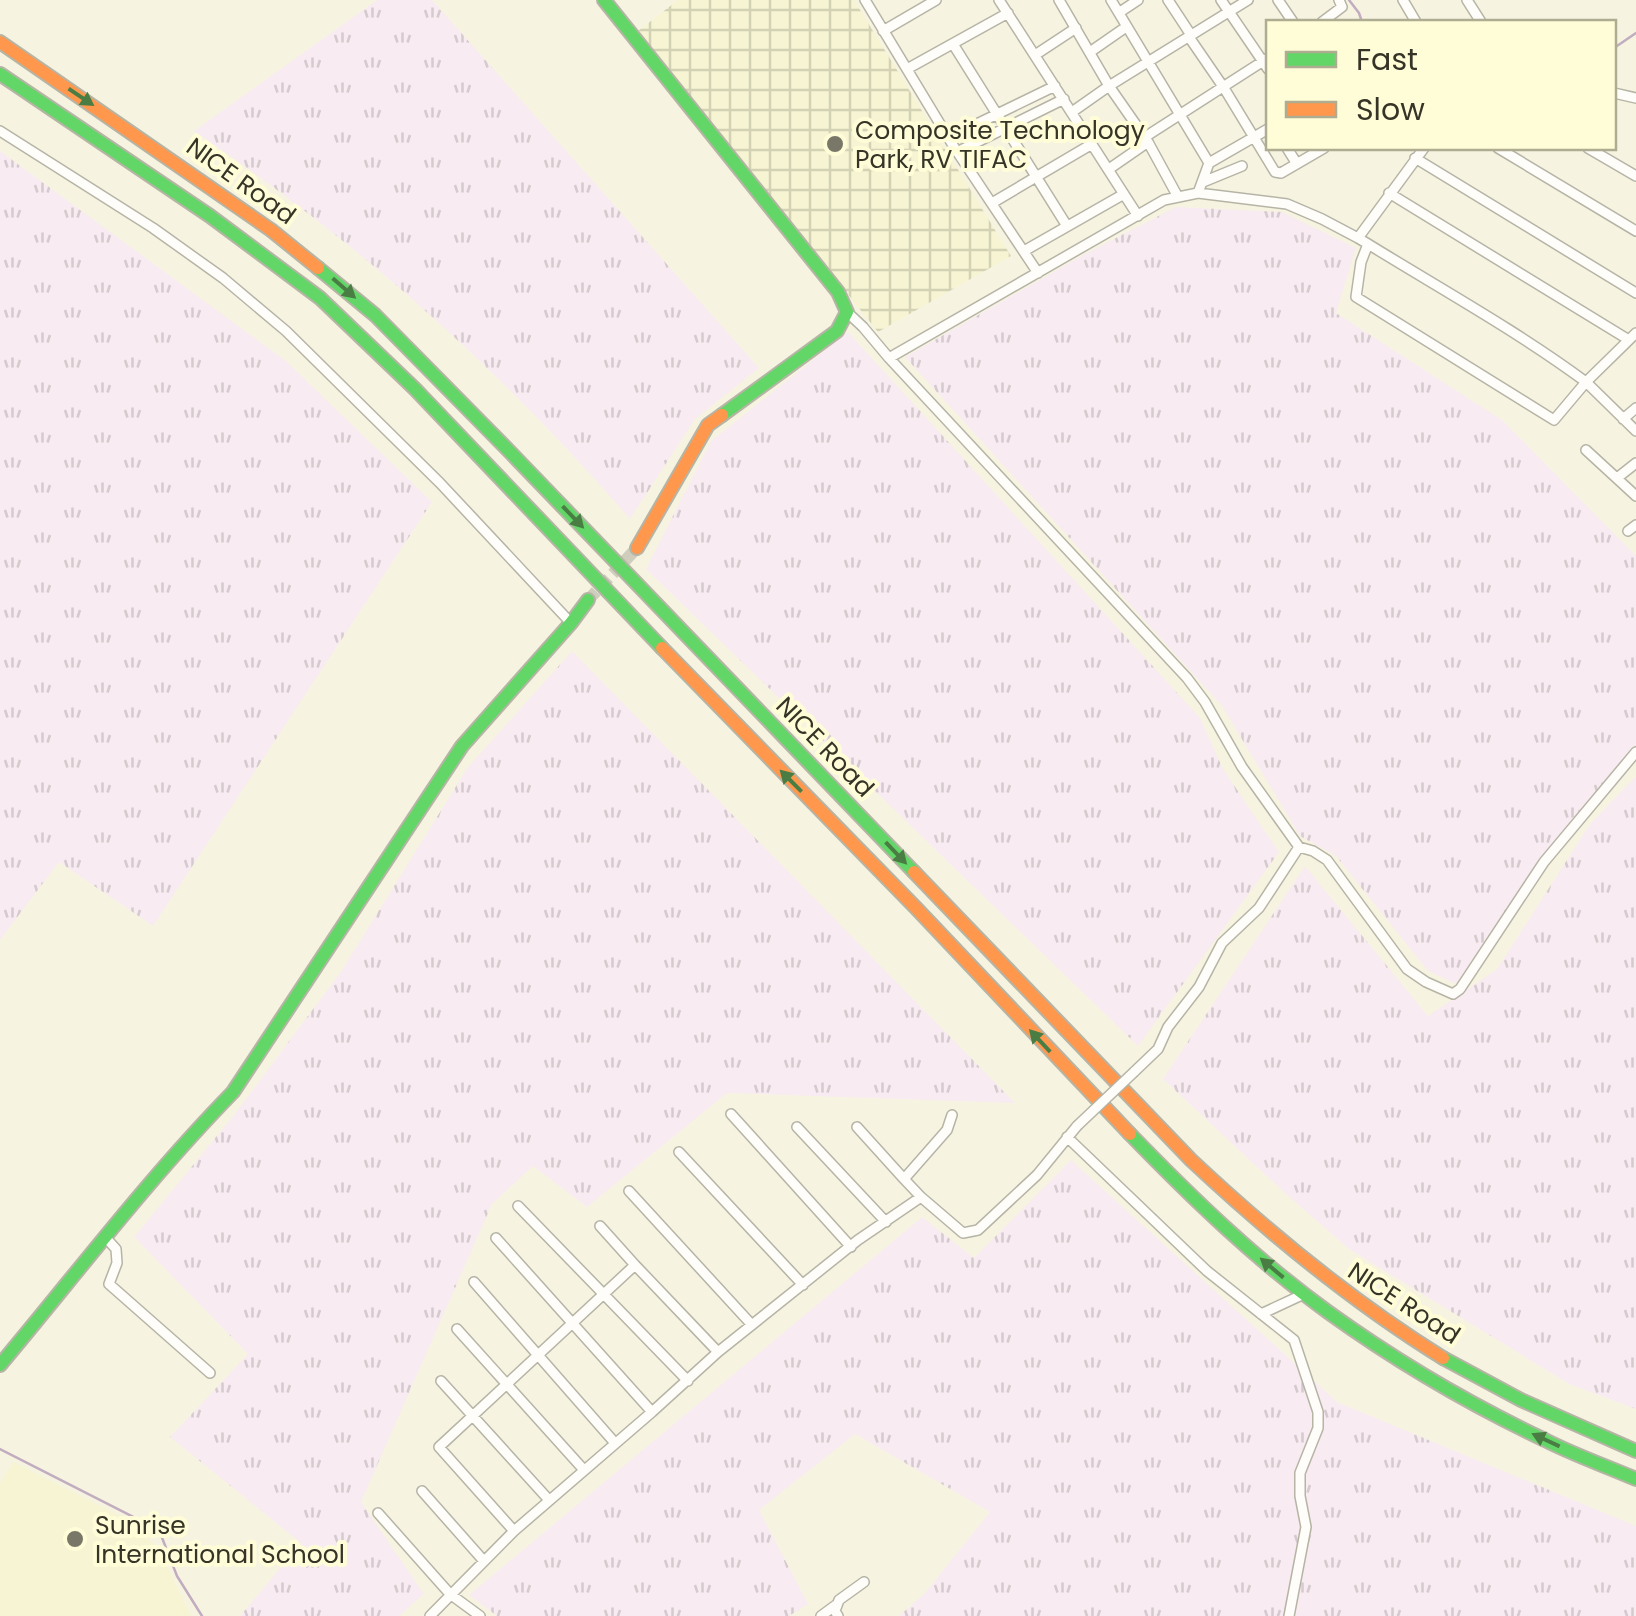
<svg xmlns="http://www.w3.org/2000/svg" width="1636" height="1616" font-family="Poppins,sans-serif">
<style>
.built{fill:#f7f4d3}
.industrial{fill:url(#industrial-grid)}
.grass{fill:url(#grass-tufts)}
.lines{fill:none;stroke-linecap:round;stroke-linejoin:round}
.stream{stroke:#c1adbf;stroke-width:2.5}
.secondary-tunnel{stroke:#cfcebc;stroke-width:12;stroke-dasharray:12 6;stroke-linecap:butt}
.street-casing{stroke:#b6b4a5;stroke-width:12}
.fast-casing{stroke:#b6b4a5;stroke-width:16}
.slow-casing{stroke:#b6b4a5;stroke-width:16}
.street{stroke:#fefdfa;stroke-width:9}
.fast{stroke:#63d668;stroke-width:12}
.slow{stroke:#ff974d;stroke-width:12}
.street-bridge-casing{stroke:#b6b4a5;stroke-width:12;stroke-linecap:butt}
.street-bridge{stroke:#fefdfa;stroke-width:9}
.oneway{fill:#4a7d44}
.poi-dot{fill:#797767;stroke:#fffcd8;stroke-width:4}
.labels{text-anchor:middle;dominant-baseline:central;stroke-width:8;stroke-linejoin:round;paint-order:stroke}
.poi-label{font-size:25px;fill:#353426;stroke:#fffcd8;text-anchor:start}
.street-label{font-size:25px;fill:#353426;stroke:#fffcd8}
</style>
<defs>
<pattern id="industrial-grid" width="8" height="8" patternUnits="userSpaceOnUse" patternTransform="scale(2.5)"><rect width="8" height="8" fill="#f7f4d3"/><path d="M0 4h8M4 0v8" fill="none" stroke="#d4d2b5"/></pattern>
<pattern id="grass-tufts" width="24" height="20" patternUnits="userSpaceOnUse" patternTransform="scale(2.5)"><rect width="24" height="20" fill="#f8ebf1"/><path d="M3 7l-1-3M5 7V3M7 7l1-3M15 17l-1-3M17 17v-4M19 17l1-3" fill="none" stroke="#d5cace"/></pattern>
</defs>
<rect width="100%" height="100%" fill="#f6f4e1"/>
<path class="built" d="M 13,1462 L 138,1525 L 161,1553 L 191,1616 L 0,1616 L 0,1483 Z"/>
<path class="industrial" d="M 678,0 L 854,0 L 1011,256 L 878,332 L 638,31 Z"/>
<path class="grass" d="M 377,0 L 432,0 L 759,368 L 695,419 L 630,519 C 501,370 357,241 194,131 Z
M 0,151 L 286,361 L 432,502 L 153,926 L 59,862 L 0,940 Z
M 1176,207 L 1282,212 L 1356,248 L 1336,313 L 1502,420 L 1636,556 L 1636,752 L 1550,846 L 1456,984 L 1428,971 L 1336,856 L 1300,836 L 1222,706 L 905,357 L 1083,255 Z
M 848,332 L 1200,718 L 1223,769 L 1279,852 L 1138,1046 L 646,569 L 711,441 Z
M 572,651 L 1015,1103 L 727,1093 L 587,1207 L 533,1166 L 492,1204 L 361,1502 L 424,1594 L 399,1616 L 240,1616 L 301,1543 L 170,1437 L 248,1354 L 134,1237 L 234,1115 L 340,973 L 468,767 Z
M 1636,776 L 1636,1409 L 1569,1384 L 1349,1249 L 1286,1194 L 1163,1079 L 1305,866 L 1428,1016 L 1497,969 L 1590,824 Z
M 1071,1160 L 1337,1402 L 1636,1526 L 1636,1616 L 899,1616 L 924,1594 L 990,1512 L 855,1434 L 759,1510 L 808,1604 L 789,1616 L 497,1616 L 469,1595 L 922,1217 L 974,1258 Z"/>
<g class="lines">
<path class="stream" d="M 1349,0 L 1359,13 L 1362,22
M 1614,48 L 1636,33
M 0,1449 L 159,1530 L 177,1576 L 202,1616"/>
<path class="secondary-tunnel" d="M 588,600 L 637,548"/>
<defs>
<path id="street" d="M 865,0 L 954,147 L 1038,273
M 999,0 L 1138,216
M 1059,0 L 1109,86 L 1148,142 L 1178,197
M 1111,0 L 1209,163
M 1168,0 L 1191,35
M 1221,0 L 1268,69
M 1278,0 L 1293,22
M 1403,0 L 1416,22
M 1467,0 L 1481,22
M 1120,12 L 1138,0
M 1322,22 L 1342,7 L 1339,0
M 883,31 L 936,0
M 1189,37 L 1224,88 L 1275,172 L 1281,173 L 1324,148
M 953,44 L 1067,226
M 1090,52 L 1126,27
M 1035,55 L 1076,28
M 907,69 L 1008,13
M 1614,93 L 1636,98
M 1072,112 L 1109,86 L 1248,0
M 0,131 L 153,228 L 223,278 L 286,331 L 440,483 L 571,623
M 1145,137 L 1268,58
M 948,138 L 1055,86
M 1287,148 L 1297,164
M 1498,148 L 1636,231
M 1588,148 L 1636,176
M 957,152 L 1064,99
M 1415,158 L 1636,293
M 1109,169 L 1148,142
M 1203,182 L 1242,166
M 1198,193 L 1209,163 L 1268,129
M 1389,193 L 1629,340
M 992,203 L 1092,144
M 1358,238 L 1368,244 C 1441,289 1517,331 1586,382 L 1554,420 L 1356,297 L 1361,262 L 1368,244
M 1024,251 L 1124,194
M 847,312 L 863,327 L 889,358 L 1187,678 L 1205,702 L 1242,767 L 1299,847 L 1259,908 L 1222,943 L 1199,987 L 1168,1027 L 1158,1049 L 1134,1072
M 1636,333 L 1586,382 L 1636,431
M 889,358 L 1164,200 L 1198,193 L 1287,204 L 1322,219 L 1358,238 L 1424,148
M 1623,419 L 1636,408
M 1586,450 L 1636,496
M 1617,478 L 1636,463
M 1628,531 L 1636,525
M 1299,847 L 1313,851 L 1327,860 L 1407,969 L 1426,982 L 1453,994 L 1460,989 L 1544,862 L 1636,752
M 731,1114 L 851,1247
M 797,1127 L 886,1222
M 857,1127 L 904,1179
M 1067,1137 L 1207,1271 L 1294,1340 L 1318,1412 L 1318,1428 L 1300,1473 L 1300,1496 L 1306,1527 L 1289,1616
M 679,1152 L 803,1285
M 629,1191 L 752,1325
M 921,1197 L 963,1233 L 978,1230 L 1037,1175 L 1077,1126
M 518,1206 L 688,1381
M 600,1226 L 635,1265
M 106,1238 L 116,1249 L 117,1263 L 109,1284 L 210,1373
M 496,1238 L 652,1412
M 474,1282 L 615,1443
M 1261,1314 L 1304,1294
M 457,1329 L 584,1470
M 441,1381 L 549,1500
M 422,1491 L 483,1560
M 378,1513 L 450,1594 L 480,1616
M 514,1531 L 439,1447 L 635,1265 L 718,1352
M 430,1616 L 514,1531 L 652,1412 L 718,1352 L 858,1240 L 921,1197 L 904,1179 L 947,1130 L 952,1115
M 821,1616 L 836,1605
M 838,1616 L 835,1611 L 839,1600 L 864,1582"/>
<path id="fast" d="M 604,0 L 838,292 L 847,312 L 837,331 L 722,415
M 0,74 L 210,216 L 320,298 L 415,389 L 662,648
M 318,268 L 375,315 L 511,453 L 914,872
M 1130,1134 C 1191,1197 1256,1260 1328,1312 C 1396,1361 1469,1404 1545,1440 C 1574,1455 1606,1466 1636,1479
M 1443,1358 L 1521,1400 L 1636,1451
M 0,1365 C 77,1273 149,1178 233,1092 L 462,746 L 571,623 L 588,600"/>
<path id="slow" d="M 0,42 L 271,230 L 318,268
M 637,548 L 708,425 L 722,415
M 662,648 L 916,908 L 1130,1134
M 914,872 L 1191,1160 C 1270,1234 1351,1301 1443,1358"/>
</defs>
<use href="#street" class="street-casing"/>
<use href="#fast" class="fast-casing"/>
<use href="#slow" class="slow-casing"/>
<use href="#street" class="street"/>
<use href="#fast" class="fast"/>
<use href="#slow" class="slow"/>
<defs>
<path id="street-bridge" d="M 1077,1126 L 1134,1072"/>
</defs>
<use href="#street-bridge" class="street-bridge-casing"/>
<use href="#street-bridge" class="street-bridge"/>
</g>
<defs><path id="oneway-solid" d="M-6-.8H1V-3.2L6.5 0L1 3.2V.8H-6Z" transform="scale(2.5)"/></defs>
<g class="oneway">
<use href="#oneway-solid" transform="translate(81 97) rotate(34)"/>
<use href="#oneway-solid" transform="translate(344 288) rotate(41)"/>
<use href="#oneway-solid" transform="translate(573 517) rotate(46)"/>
<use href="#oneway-solid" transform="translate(791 781) rotate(-135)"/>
<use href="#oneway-solid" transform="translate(896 853) rotate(46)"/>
<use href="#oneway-solid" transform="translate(1040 1041) rotate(-133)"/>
<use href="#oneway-solid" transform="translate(1272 1268) rotate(-140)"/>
<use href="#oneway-solid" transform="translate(1546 1440) rotate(-155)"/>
</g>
<g class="poi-dot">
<circle cx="835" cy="144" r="10"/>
<circle cx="75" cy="1539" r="10"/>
</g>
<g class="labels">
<g class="poi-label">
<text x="855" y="130">Composite Technology<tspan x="855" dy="29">Park, RV TIFAC</tspan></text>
<text x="95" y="1525">Sunrise<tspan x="95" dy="29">International School</tspan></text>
</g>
<g class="street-label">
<text transform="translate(241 181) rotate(36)">NICE Road</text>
<text transform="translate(825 747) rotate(46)">NICE Road</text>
<text transform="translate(1404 1303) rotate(33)">NICE Road</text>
</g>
</g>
<rect x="1266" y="20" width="350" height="130" fill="#fffcd8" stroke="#aeac91" stroke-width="2.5"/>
<rect x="1286" y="52" width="50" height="15" fill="#63d668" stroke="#aeac91" stroke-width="2.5"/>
<text x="1356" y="70" font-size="30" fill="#353426">Fast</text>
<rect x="1286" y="102" width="50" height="15" fill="#ff974d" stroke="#aeac91" stroke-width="2.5"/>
<text x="1356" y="120" font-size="30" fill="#353426">Slow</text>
</svg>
